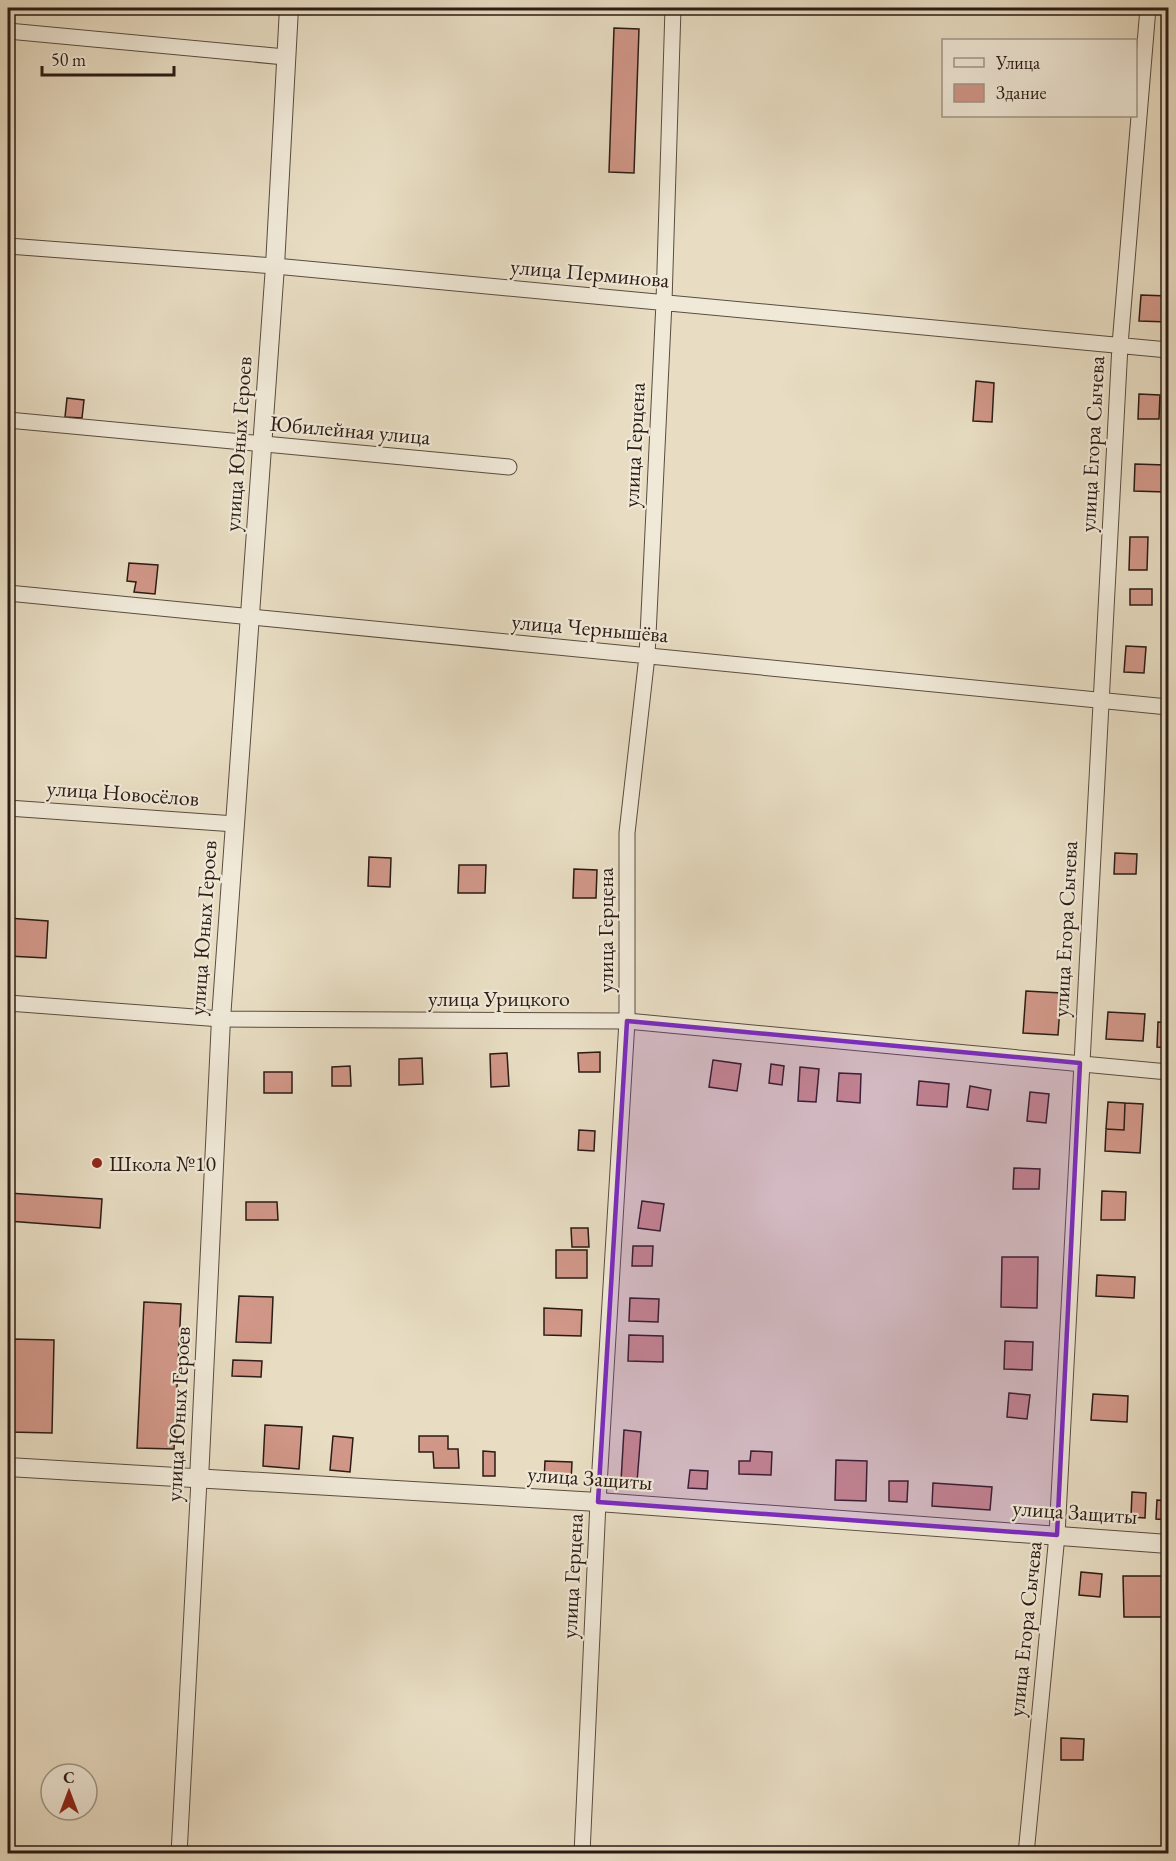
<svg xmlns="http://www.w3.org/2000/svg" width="1176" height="1861" font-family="'EB Garamond',serif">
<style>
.building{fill:#d19788;stroke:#2b1b15;stroke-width:1.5}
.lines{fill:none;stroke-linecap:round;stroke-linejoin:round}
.minor-casing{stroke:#5a4c40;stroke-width:17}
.tertiary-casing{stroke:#5a4c40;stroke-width:20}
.minor{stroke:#f0e9d8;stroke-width:15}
.tertiary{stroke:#f0e9d8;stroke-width:18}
.marked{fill:#7b2cbf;fill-opacity:0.2;stroke:#7b2cbf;stroke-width:4.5;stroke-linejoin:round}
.poi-dot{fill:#8f2418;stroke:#f0e9d8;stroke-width:2}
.labels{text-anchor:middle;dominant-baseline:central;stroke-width:4.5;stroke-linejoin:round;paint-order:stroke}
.street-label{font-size:22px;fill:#2b1b15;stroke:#f0e9d8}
.poi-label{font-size:22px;fill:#2b1b15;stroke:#f0e9d8;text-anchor:start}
</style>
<rect width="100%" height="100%" fill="#e8ddc3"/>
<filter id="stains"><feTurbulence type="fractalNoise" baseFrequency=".00333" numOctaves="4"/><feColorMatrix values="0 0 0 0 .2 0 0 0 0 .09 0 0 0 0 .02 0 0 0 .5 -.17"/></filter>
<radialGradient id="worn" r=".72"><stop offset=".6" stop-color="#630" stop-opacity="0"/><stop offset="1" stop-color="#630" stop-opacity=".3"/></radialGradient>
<path class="building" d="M 614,28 L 639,29 L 634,173 L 609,172 Z
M 1141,295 L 1168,296 L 1168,322 L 1139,321 Z
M 976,381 L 994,383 L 992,422 L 973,421 Z
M 1139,394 L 1160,395 L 1159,419 L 1138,419 Z
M 67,398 L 84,400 L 82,418 L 65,417 Z
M 1135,464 L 1166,465 L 1165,492 L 1134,491 Z
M 1130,537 L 1148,537 L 1147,570 L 1129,570 Z
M 129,563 L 158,565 L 155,594 L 134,592 L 136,582 L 127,581 Z
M 1130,589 L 1152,589 L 1152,605 L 1130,605 Z
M 1126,646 L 1146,647 L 1144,673 L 1124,672 Z
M 1115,853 L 1137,854 L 1136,874 L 1114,874 Z
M 369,857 L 391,858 L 390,887 L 368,886 Z
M 459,865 L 486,865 L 485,893 L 458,893 Z
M 574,869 L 597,870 L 596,898 L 573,898 Z
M 8,918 L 48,921 L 46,958 L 8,956 Z
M 1026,991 L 1061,993 L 1058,1035 L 1023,1033 Z
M 1108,1012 L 1145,1014 L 1143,1041 L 1106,1039 Z
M 1158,1022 L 1168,1023 L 1168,1048 L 1157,1047 Z
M 600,1052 L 600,1072 L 579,1072 L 578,1053 Z
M 507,1053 L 509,1086 L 491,1087 L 490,1054 Z
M 422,1058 L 423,1084 L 399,1085 L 399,1059 Z
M 713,1060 L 741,1064 L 737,1091 L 709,1087 Z
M 771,1064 L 784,1066 L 782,1085 L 769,1083 Z
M 350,1066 L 351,1086 L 332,1086 L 332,1067 Z
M 800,1067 L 819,1069 L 816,1102 L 798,1101 Z
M 264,1072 L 292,1072 L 292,1093 L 264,1093 Z
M 839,1073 L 861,1074 L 860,1103 L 837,1101 Z
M 919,1081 L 949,1084 L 947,1107 L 917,1105 Z
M 970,1086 L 991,1090 L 988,1110 L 967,1107 Z
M 1030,1092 L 1049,1094 L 1046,1123 L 1027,1121 Z
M 1108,1102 L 1125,1103 L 1124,1130 L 1106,1129 Z
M 1125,1103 L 1143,1104 L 1140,1153 L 1105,1151 L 1106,1129 L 1124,1130 Z
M 579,1130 L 595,1131 L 594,1151 L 578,1150 Z
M 1014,1168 L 1040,1169 L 1039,1189 L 1013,1189 Z
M 1102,1191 L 1126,1192 L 1125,1220 L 1101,1220 Z
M 8,1193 L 102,1199 L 100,1228 L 8,1221 Z
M 642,1201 L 664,1204 L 660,1231 L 638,1228 Z
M 246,1202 L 277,1202 L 278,1220 L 246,1220 Z
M 571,1228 L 588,1228 L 589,1247 L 572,1247 Z
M 633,1246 L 653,1246 L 652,1266 L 632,1266 Z
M 556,1250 L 587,1250 L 587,1278 L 556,1278 Z
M 1002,1257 L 1038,1257 L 1037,1308 L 1001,1307 Z
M 1097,1275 L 1135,1277 L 1134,1298 L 1096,1296 Z
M 239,1296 L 273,1297 L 271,1343 L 236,1342 Z
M 630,1298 L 659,1299 L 658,1322 L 629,1321 Z
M 144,1302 L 181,1304 L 174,1449 L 137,1448 Z
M 544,1308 L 582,1310 L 581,1336 L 544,1335 Z
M 629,1335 L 663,1336 L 663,1362 L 628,1361 Z
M 12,1339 L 54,1340 L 52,1433 L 10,1432 Z
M 1005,1341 L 1033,1342 L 1032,1370 L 1004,1369 Z
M 233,1360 L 262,1361 L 261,1377 L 232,1376 Z
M 1009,1393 L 1030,1395 L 1027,1419 L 1007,1417 Z
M 1093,1394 L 1128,1396 L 1127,1422 L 1091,1420 Z
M 265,1425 L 302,1427 L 299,1469 L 263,1466 Z
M 624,1430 L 641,1432 L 637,1482 L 621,1481 Z
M 333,1436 L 353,1438 L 350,1472 L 330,1470 Z
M 419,1436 L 448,1436 L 448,1449 L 458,1449 L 459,1468 L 434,1468 L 433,1452 L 419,1452 Z
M 483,1451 L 495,1452 L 495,1476 L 483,1476 Z
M 751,1451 L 772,1452 L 771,1475 L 739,1474 L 739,1461 L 750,1461 Z
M 836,1460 L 867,1461 L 866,1501 L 835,1500 Z
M 545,1461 L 572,1462 L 571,1482 L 544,1481 Z
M 690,1470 L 708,1471 L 707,1489 L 688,1488 Z
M 889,1481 L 908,1481 L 907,1502 L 889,1501 Z
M 933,1483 L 992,1487 L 990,1510 L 932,1506 Z
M 1132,1492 L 1146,1493 L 1145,1518 L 1131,1517 Z
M 1157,1500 L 1168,1501 L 1168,1520 L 1156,1519 Z
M 1081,1572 L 1102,1574 L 1100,1597 L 1079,1595 Z
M 1123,1576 L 1164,1576 L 1164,1617 L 1124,1617 Z
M 1061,1738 L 1084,1739 L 1083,1760 L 1061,1760 Z"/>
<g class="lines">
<defs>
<path id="minor" d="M 8,31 L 285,57
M 8,246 L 275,266 L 1168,350
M 8,420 L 509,467
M 8,593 L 1168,707
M 8,808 L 235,824
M 8,1003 L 221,1019 L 627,1021 L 1168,1072
M 179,1854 L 199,1480
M 582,1854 L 598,1502 L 627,1021 L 627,833 L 647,656 L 664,302 L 673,8
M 1026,1854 L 1057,1535 L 1120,345 L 1148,8"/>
<path id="tertiary" d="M 8,1467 L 598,1502 L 1168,1544
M 199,1480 L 221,1019 L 275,266 L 289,8"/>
</defs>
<use href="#minor" class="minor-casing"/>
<use href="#tertiary" class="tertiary-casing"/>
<use href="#minor" class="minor"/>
<use href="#tertiary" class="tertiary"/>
</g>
<path class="marked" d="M 627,1021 L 1080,1063 L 1057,1535 L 598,1502 Z"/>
<circle class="poi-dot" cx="97" cy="1163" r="6"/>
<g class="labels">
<g class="street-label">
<text transform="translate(590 273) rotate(5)">улица Перминова</text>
<text transform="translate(350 430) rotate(5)">Юбилейная улица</text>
<text transform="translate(238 444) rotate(-86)">улица Юных Героев</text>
<text transform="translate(1092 444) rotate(-87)">улица Егора Сычева</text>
<text transform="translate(634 445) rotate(-87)">улица Герцена</text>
<text transform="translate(590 628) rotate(5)">улица Чернышёва</text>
<text transform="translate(123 793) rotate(4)">улица Новосёлов</text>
<text transform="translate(203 928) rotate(-86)">улица Юных Героев</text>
<text transform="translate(1065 929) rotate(-87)">улица Егора Сычева</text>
<text transform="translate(605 930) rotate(-90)">улица Герцена</text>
<text x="499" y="998">улица Урицкого</text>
<text transform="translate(178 1414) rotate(-87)">улица Юных Героев</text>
<text transform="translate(590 1478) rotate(4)">улица Защиты</text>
<text transform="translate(1075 1512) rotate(4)">улица Защиты</text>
<text transform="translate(572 1576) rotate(-87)">улица Герцена</text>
<text transform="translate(1025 1629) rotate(-84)">улица Егора Сычева</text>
</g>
<g class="poi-label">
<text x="109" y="1163">Школа №10</text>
</g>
</g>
<rect width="1176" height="1861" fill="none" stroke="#e8ddc3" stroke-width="30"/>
<rect x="9" y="9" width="1158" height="1843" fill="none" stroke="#2b1b15" stroke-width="3"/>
<rect x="15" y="15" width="1146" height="1831" fill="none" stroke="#2b1b15" stroke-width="1.5"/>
<rect x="942" y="39" width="195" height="78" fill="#f0e9d8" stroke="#a1978a" stroke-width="1.5"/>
<rect x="954" y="58" width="30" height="9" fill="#f0e9d8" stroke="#a1978a" stroke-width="1.5"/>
<text x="996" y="69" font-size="18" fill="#2b1b15">Улица</text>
<rect x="954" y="84" width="30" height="18" fill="#d19788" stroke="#a1978a" stroke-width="1.5"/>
<text x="996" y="99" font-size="18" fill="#2b1b15">Здание</text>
<g transform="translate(69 1792)"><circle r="28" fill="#f0e9d8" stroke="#a1978a" stroke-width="1.5"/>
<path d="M0-4.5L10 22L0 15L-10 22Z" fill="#8f2418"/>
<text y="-9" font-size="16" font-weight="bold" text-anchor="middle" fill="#2b1b15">С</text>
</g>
<path d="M42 66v9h132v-9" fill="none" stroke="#2b1b15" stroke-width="3"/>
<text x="51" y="66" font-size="18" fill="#2b1b15" stroke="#f0e9d8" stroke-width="4.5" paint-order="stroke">50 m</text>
<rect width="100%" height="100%" filter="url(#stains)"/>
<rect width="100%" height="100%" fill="url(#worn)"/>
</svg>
